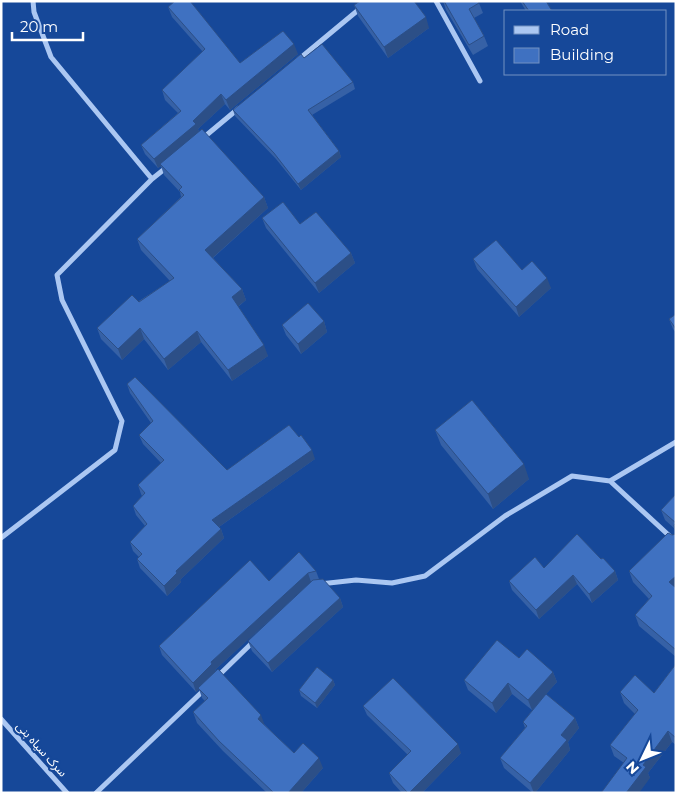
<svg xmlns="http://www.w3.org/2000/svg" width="677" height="794" font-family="Montserrat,'Noto Sans Arabic',sans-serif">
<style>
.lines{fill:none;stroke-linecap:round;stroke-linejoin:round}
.street{stroke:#abc7f2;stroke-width:5}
.wall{fill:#3661a6}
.shaded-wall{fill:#2c4f87}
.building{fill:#3f71c1;stroke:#2c4f87}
.labels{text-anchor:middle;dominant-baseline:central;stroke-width:4.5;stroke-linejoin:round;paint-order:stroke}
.street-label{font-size:12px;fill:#fff;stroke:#164899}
</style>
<rect width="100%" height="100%" fill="#164899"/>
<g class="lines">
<path class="street" d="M 436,1 L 480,81
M 298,60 L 369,1
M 203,138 L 239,108
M 152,179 L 167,167
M 610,481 L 676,542
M 1,538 L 115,450 L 122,421 L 62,300 L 57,275 L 152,179 L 51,57 L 34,12 L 33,1
M 320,584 L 356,580 L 392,583 L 425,576 L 505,516 L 572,476 L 610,481 L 676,442
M 217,677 L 254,641
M 1,719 L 67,793
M 96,793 L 204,690"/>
</g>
<path class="wall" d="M 443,1 L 479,3 L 483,13 L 474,18 L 484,36 L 488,46 L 473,55 L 446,10 Z
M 520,1 L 546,1 L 552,11 L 526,11 Z
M 354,5 L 429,28 L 388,58 L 358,16 Z
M 168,7 L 240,63 L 298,54 L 230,110 L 225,104 L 198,129 L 199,132 L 264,197 L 268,208 L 213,258 L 242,289 L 246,300 L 238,307 L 268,356 L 232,381 L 201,342 L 168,370 L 144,339 L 122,360 L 101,339 L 97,328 L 170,281 L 141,250 L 137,239 L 181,197 L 180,192 L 164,175 L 161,166 L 158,168 L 145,154 L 141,145 L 178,113 L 165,100 L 162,90 L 203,52 L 172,17 Z
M 353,82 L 355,89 L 312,115 L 339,151 L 341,157 L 301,190 L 276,159 L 235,116 L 233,110 Z
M 262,218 L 351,253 L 355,263 L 319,293 L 266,228 Z
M 473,259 L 522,270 L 551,288 L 519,317 L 477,269 Z
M 676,314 L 676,333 L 673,329 L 669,319 Z
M 324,321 L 327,332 L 301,354 L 286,335 L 282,325 Z
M 127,384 L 227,470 L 315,459 L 219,527 L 221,529 L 224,538 L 180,580 L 181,582 L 167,596 L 140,568 L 137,559 L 139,557 L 133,551 L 130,542 L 145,526 L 136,515 L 133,506 L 142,496 L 141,494 L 138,485 L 161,463 L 143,444 L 139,435 L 151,423 L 130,393 Z
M 435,430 L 529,479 L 493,509 L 441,445 Z
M 676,494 L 676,657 L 639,626 L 635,615 L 649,599 L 633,582 L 629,571 L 672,535 L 676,534 L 675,529 L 665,520 L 661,510 Z
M 601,559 L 615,571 L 618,580 L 592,603 L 577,584 L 539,619 L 512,590 L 509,581 L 544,568 Z
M 316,571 L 319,579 L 340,598 L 343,607 L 272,672 L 252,651 L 248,641 L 302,590 L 215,670 L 265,725 L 294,753 L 323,768 L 301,793 L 267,793 L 223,751 L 197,723 L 193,712 L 205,701 L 202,698 L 199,689 L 196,692 L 162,655 L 159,646 L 269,581 Z
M 519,658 L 553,672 L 557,682 L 546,694 L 575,718 L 579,728 L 568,742 L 570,750 L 535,793 L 533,793 L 504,768 L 500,758 L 525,728 L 523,722 L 543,697 L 532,710 L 512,694 L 496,713 L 468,690 L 464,680 Z
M 676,664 L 676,745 L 672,742 L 648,773 L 650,778 L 624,763 L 614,756 L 610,745 L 635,714 L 624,703 L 620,692 L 654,693 Z
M 333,680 L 335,685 L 317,708 L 301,696 L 299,690 Z
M 363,706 L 461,753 L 422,793 L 402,793 L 393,783 L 389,773 L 408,755 L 367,715 Z"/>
<path class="shaded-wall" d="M 426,17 L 429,28 L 388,58 L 384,47 Z
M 294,44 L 298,54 L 230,110 L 226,100 Z
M 221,94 L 225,104 L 198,129 L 200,134 L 160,164 L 161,166 L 158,168 L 154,159 L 193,121 Z
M 339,151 L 341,157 L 301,190 L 298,184 Z
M 264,197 L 268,208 L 209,261 L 205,250 Z
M 351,253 L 355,263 L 319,293 L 315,283 Z
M 547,278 L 551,288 L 519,317 L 516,307 Z
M 242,289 L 246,300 L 236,308 L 232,297 Z
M 324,321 L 327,332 L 301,354 L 298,344 Z
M 140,328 L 144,339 L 122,360 L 118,349 Z
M 197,331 L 201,342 L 168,370 L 164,359 Z
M 264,345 L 268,356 L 232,381 L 228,370 Z
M 312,450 L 315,459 L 216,529 L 212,520 Z
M 524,464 L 529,479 L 493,509 L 488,494 Z
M 221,529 L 224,538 L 180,580 L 181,582 L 167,596 L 164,586 L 176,571 Z
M 615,571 L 618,580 L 592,603 L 589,594 Z
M 308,573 L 311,582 L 215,670 L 216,673 L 196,692 L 193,683 L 211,662 Z
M 573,575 L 577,584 L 539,619 L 536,610 Z
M 676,576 L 676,591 L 669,582 Z
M 340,598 L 343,607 L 272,672 L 268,663 Z
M 553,672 L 557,682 L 532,710 L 528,700 Z
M 333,680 L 335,685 L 317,708 L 315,703 Z
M 508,683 L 512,694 L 496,713 L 492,703 Z
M 261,715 L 265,726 L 258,719 Z
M 575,718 L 579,728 L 568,742 L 570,750 L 535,793 L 534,793 L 530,783 L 561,735 Z
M 668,731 L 672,742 L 648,773 L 650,778 L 639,793 L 626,793 L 643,765 Z
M 458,744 L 461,753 L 422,793 L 409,793 Z
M 319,758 L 323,768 L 301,793 L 288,793 Z"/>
<path class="building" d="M 175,1 L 190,1 L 240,63 L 283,31 L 294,44 L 226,100 L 221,94 L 193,121 L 196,124 L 154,159 L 141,145 L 181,111 L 162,90 L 205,49 L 168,7 Z
M 360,1 L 414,1 L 426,17 L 384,47 L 354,5 Z
M 444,1 L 478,1 L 479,3 L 469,9 L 484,36 L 469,45 Z
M 522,1 L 546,1 L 552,11 L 529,11 Z
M 322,44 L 353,82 L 308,110 L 339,151 L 298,184 L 274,153 L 233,110 L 301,54 L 304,58 Z
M 202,129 L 264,197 L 205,250 L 242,289 L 232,297 L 264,345 L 228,370 L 197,331 L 164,359 L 140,328 L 118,349 L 97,328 L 132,295 L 139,302 L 174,278 L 137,239 L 184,195 L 179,190 L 182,187 L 160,164 Z
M 283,202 L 300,224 L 316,212 L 351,253 L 315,283 L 262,218 Z
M 496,240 L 522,270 L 532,261 L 547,278 L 516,307 L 473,259 Z
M 308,303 L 324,321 L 298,344 L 282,325 Z
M 676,314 L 676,329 L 669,319 Z
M 135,377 L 227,470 L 289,425 L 299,437 L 301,435 L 312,450 L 212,520 L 221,529 L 176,571 L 177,573 L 164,586 L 137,559 L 142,554 L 130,542 L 147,524 L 133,506 L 145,493 L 138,485 L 164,460 L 139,435 L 153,421 L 127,384 Z
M 472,400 L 524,464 L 488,494 L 435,430 Z
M 676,494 L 676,576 L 669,582 L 676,588 L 676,650 L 635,615 L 652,596 L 629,571 L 668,533 L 672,535 L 676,534 L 674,525 L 676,523 L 661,510 Z
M 577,534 L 601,559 L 603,558 L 615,571 L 589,594 L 573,575 L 536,610 L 509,581 L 535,557 L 544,568 Z
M 299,552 L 316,571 L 308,573 L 211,662 L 212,664 L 193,683 L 159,646 L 250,560 L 269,581 Z
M 323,579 L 340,598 L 268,663 L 248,641 L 313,580 Z
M 497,640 L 519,658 L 527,649 L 553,672 L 528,700 L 508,683 L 492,703 L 464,680 Z
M 676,664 L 676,738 L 668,731 L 643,765 L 646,767 L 626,793 L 601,793 L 627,758 L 610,745 L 638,710 L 620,692 L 635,675 L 654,693 Z
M 317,667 L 333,680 L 315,703 L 299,690 Z
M 218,669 L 261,715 L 258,719 L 294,753 L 303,743 L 319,758 L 288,793 L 274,793 L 219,741 L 193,712 L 208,698 L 198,688 Z
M 393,678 L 458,744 L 409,793 L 408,793 L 389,773 L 411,751 L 363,706 Z
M 546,694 L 575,718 L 561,735 L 567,740 L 530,783 L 500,758 L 527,726 L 523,722 Z"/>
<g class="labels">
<g class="street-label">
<text transform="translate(42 749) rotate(48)">سرک سیاه بنی</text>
</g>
</g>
<rect width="677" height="794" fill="none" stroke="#ffffff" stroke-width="5"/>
<rect x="504" y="10" width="162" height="65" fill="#164899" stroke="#7391c2"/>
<rect x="514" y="26" width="25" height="8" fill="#abc7f2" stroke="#7391c2"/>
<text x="550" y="35" font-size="15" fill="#ffffff">Road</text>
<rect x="514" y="48" width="25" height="15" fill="#3f71c1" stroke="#7391c2"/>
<text x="550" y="60" font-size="15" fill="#ffffff">Building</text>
<g transform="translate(642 759) rotate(227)" stroke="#164899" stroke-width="4" paint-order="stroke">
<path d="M0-4L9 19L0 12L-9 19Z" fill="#ffffff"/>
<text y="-8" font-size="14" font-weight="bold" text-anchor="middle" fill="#ffffff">N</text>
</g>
<path d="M12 32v8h71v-8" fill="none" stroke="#ffffff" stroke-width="2.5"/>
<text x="20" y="32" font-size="15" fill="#ffffff" stroke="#164899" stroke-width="4" paint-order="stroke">20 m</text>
</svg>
